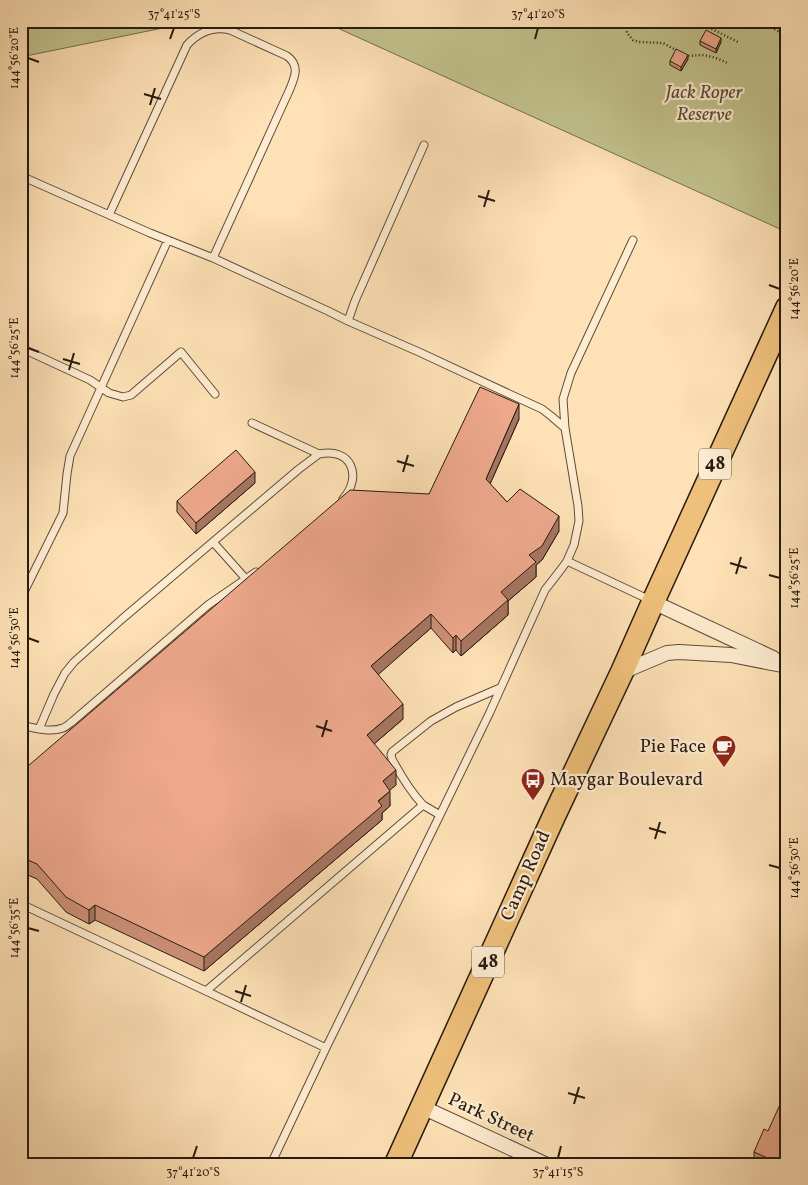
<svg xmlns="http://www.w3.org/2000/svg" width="808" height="1185" font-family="Vollkorn,serif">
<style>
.green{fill:#c2c28c;stroke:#746e4e}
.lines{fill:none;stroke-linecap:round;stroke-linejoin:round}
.lane-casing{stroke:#5d4c3a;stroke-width:9}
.street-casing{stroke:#5d4c3a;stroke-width:16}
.primary-casing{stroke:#271a10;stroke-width:25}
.path{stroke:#271a10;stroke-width:2.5;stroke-dasharray:1 2.5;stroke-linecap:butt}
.lane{stroke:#feecd0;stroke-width:7}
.street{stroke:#feecd0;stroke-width:14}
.primary{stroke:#efc07b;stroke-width:22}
.wall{fill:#cd9078;stroke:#271a10}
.shaded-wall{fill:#a77662;stroke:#271a10}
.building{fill:#eea88c;stroke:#271a10}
.ticks{fill:none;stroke:#271a10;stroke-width:2}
.labels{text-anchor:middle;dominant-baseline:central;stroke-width:4.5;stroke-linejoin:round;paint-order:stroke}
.shield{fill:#feecd0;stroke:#68594a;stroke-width:1}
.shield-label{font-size:18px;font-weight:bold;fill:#271a10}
.park-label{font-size:19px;font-style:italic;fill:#564c35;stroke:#feecd0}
.poi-label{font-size:19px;fill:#271a10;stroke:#feecd0;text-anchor:end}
.street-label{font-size:19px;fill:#271a10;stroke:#feecd0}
.neatline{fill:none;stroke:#271a10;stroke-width:2}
.ticks-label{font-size:12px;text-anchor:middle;fill:#271a10}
</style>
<rect width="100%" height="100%" fill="#fee1b6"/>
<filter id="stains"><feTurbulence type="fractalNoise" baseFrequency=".004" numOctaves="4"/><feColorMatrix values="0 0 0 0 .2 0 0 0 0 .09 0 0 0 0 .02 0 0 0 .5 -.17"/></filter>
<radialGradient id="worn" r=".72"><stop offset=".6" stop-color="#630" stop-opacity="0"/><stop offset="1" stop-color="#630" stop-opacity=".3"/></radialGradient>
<path class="green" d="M 21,21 L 197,21 L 21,57 Z
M 322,21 L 787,21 L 787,216 L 780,229 Z"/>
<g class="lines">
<defs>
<path id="lane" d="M 21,176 L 150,233 L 213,258 L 328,311 L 348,321 L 419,352 L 518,398 L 542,409 L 551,416 L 565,428
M 109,215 L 187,45 C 199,32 213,26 230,30 L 287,56 C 301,66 294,79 289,91 L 213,258
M 348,321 L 355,301 L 424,145
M 21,348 L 90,380 L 109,393 L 123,397 L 131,395 L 181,352 L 215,394
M 252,423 L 319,454 C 351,447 363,476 343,499
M 213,542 L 246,579
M 567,561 L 650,600
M 21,598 L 63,513 L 67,474 L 70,456 L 168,240
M 21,725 C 34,728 50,733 63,728 C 66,727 70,723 73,721 L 208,605 L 256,572
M 39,729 L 54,694 L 65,673 L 74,662 L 122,619 L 299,469 L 319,454
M 423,805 C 410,791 401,776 392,759 L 391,755 L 392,752 L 431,721 L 456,707 L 500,688
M 21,904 L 206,991 L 423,805 L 440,815 L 490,712 L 545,590 L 562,568 L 567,561 L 574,545 L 579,521 L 578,506 L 565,428 L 563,399 L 571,373 L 633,240
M 206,991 L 326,1048 L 440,815
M 271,1164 L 326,1048"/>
<path id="street" d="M 653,602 L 773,658
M 622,672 L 667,653 L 679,652 L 731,655 L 787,666
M 422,1107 L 545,1164"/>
<path id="primary" d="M 396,1164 L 554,816 L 622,672 L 653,602 L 787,308"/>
</defs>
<use href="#lane" class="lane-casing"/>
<use href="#street" class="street-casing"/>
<use href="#primary" class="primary-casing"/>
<path class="path" d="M 613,21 L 617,21
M 625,21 L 627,33 L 633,40 L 639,42 L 663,43 L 678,51
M 696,21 L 738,42
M 759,21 L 787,36
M 685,55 C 691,57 696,55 702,55 C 711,56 720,59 727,63"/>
<use href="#lane" class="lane"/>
<use href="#street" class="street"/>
<use href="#primary" class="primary"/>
</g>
<path class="wall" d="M 700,41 L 721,42 L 716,53 L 700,45 Z
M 688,59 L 681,71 L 670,65 L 670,61 Z
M 519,419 L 490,484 L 507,502 L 559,531 L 542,560 L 536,565 L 536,577 L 508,601 L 508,615 L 461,656 L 456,650 L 453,653 L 431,628 L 378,674 L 403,719 L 374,744 L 396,785 L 389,790 L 390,806 L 382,813 L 382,820 L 204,971 L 95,920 L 89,924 L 66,912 L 37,879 L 21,872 L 21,772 L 429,494 Z
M 255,483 L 196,534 L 177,512 L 177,501 Z
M 754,1152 L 787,1164 L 754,1164 Z"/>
<path class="shaded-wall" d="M 721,38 L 721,42 L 716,53 L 716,49 Z
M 688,55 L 688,59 L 681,71 L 681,67 Z
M 519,404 L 519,419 L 486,493 L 486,479 Z
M 255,472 L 255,483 L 196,534 L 196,523 Z
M 559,516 L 559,531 L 542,560 L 536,565 L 536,577 L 508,601 L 508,615 L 461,656 L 461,641 L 529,555 Z
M 431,614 L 431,628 L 371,681 L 371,666 Z
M 456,635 L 456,650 L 453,653 L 453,638 Z
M 403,704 L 403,719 L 367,750 L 367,735 Z
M 396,770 L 396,785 L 383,796 L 383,781 Z
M 390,791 L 390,806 L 382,813 L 382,820 L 204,971 L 204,957 Z
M 95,905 L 95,920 L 89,924 L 89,910 Z"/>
<path class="building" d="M 706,30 L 721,38 L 716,49 L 700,41 Z
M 676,49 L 688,55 L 681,67 L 670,61 Z
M 480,387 L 519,404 L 486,479 L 507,502 L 520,489 L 559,516 L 542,546 L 529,555 L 536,562 L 501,592 L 508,600 L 461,641 L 456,635 L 453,638 L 431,614 L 371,666 L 403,704 L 367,735 L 396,770 L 383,781 L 390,791 L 378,801 L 382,806 L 204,957 L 95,905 L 89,910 L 66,897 L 37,864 L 21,857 L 21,772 L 350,490 L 429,494 Z
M 236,450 L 255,472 L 196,523 L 177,501 Z
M 787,1089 L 787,1164 L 781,1164 L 754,1152 L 764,1129 L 768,1131 Z"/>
<path class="ticks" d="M 170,39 L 174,28M 535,39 L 538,28M 28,58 L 39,62M 144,94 L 161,99M 150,105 L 155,88M 478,196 L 495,201M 484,207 L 489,190M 769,285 L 780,289M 28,348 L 39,352M 63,359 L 80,364M 69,370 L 74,353M 397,461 L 414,466M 403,472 L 408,455M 730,563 L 747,568M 736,574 L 741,557M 769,575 L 780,578M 28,638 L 39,642M 316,726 L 332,731M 322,737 L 327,720M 649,828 L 666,833M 655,839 L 660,822M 769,865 L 780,868M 28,928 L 39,931M 235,991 L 251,996M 241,1002 L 246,985M 568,1093 L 585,1098M 574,1104 L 579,1087M 193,1158 L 197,1146M 558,1158 L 561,1146"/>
<defs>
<symbol id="cafe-pin" viewBox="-11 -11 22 30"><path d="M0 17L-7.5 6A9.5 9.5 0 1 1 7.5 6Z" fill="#8f2418" stroke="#feecd0"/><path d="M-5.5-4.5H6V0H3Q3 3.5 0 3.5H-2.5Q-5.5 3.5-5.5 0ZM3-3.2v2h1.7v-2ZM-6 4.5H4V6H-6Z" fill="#fff"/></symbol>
<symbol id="bus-pin" viewBox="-11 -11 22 30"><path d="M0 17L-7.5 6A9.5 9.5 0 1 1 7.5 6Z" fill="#8f2418" stroke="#feecd0"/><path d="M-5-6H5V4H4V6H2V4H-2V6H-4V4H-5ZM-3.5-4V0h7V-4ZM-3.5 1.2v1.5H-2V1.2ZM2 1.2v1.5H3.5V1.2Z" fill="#fff"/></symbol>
</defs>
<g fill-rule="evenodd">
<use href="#cafe-pin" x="710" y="733" width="28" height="38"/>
<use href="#bus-pin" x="519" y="766" width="28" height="38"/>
</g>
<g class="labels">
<g class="shield">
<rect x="699" y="448.5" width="32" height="31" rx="4"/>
<rect x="472" y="946.5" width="32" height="31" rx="4"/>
</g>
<g class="shield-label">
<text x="715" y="464">48</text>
<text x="488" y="962">48</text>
</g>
<g class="park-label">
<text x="704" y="93">Jack Roper<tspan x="704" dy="22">Reserve</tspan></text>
</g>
<g class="poi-label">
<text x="706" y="747">Pie Face</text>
<text x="550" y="780" text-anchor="start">Maygar Boulevard</text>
</g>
<g class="street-label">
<text transform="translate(526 876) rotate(-66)">Camp Road</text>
<text transform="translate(491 1118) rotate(25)">Park Street</text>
</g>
</g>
<rect width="808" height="1185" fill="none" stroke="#fee1b6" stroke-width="55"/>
<rect x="28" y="28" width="752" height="1130" class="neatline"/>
<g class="ticks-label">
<text x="174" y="18">37°41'25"S</text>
<text x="538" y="18">37°41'20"S</text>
<text transform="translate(14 58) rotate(-90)" y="4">144°56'20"E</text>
<text transform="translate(794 289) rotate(-90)" y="4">144°56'20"E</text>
<text transform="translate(14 348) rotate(-90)" y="4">144°56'25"E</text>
<text transform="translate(794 578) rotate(-90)" y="4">144°56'25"E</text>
<text transform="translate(14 638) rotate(-90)" y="4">144°56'30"E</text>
<text transform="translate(794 868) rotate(-90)" y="4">144°56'30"E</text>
<text transform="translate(14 928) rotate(-90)" y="4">144°56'35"E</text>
<text x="193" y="1176">37°41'20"S</text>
<text x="558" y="1176">37°41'15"S</text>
</g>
<rect width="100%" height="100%" filter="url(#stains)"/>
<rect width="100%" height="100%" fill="url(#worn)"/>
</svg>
